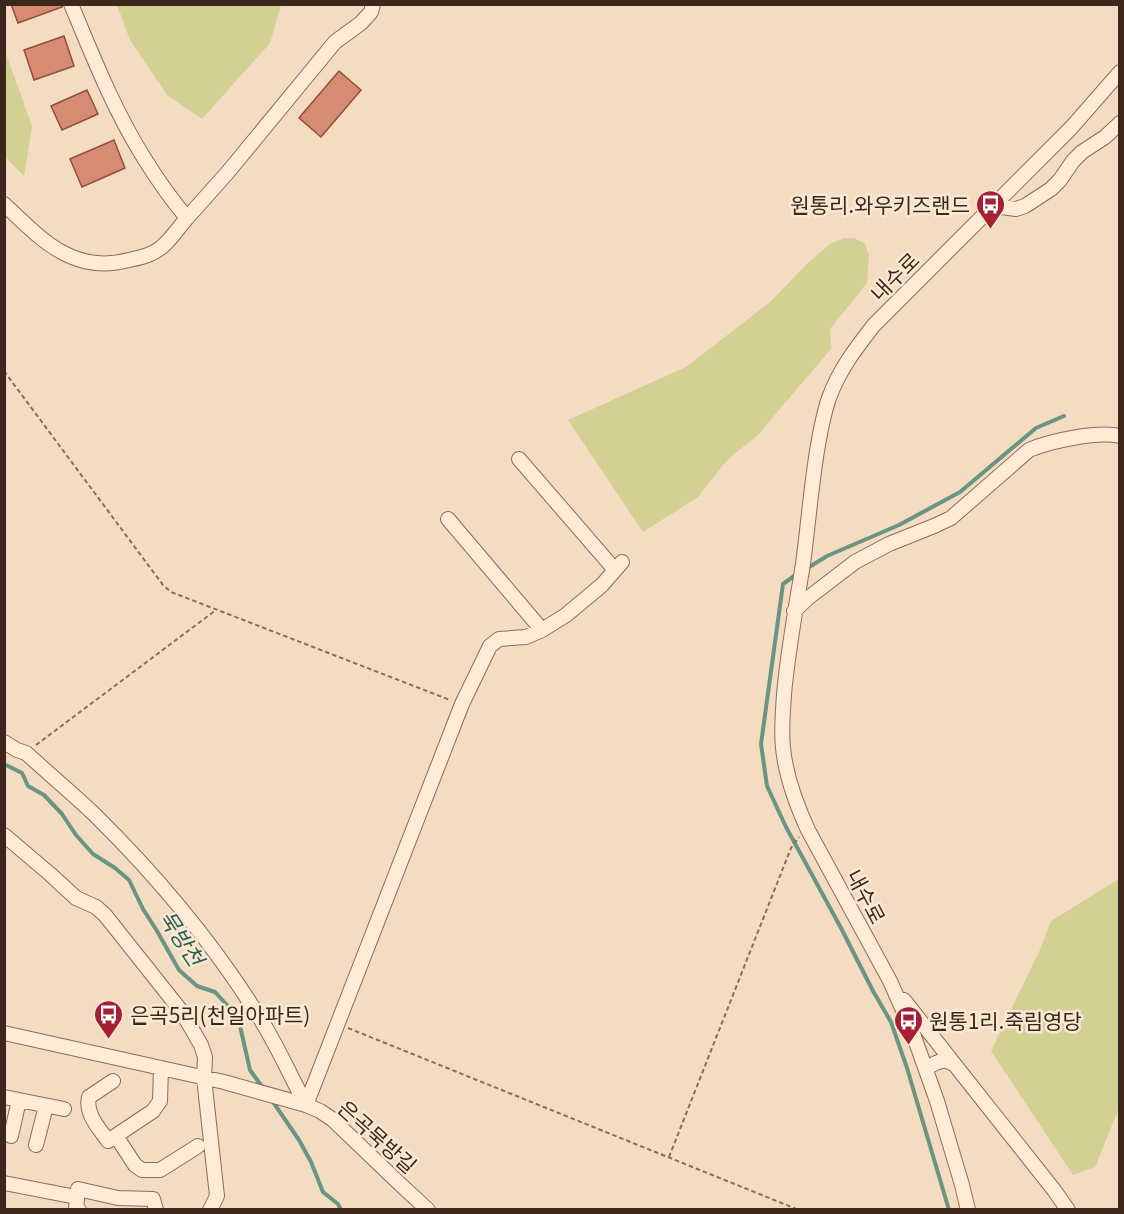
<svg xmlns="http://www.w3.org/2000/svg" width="1124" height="1214" font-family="Georgia,'Noto Sans KR',serif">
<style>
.green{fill:#d3d093}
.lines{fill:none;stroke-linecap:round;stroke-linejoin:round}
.stream{stroke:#6a9583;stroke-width:4}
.building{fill:#d68c72;stroke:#914e39;stroke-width:1.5}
.minor-casing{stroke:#8f6b56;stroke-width:16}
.path{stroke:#8f6b56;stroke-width:2;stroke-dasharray:4.5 3;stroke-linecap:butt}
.minor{stroke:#fdebd5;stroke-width:14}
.labels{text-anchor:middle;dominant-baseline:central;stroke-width:5;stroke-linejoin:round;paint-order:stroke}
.poi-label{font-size:21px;fill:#3d271c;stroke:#f9e8d2;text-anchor:start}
.street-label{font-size:21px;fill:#3d271c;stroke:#f9e8d2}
.water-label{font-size:22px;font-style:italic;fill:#2a5e53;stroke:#f9e8d2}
</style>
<rect width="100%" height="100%" fill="#f3dcc1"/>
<path class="green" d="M 117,5 L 117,4 L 281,5 L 270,43 L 202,119 L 167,95 L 130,40 Z
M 4,48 L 32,126 L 24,176 L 5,157 Z
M 844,238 L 854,238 L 865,244 L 869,256 L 867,283 L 830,329 L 831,349 L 757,436 L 728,459 L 698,497 L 643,532 L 568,420 L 686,367 L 770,302 L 808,263 L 830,244 Z
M 1119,879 L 1119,1108 L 1095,1167 L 1073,1175 L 991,1051 L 1039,952 L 1051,921 Z"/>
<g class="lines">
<path class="stream" d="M 806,569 L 827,556 L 899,525 L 960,492 L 1036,428 L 1064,416
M 797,574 L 783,584 L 761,744 L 767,786 L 786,827 L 841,928 L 873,991 L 891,1022 L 907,1068 L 949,1210
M 4,764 L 22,773 L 28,786 L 44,795 L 62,814 L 76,835 L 93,854 L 115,868 L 129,880 L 143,909 L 157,931 L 179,970 L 197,986 L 215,992 L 238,1017 L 250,1070 L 263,1088
M 271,1099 L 299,1140 L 311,1162 L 323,1192 L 338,1204 L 341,1210"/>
</g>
<path class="building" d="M 11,4 L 62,4 L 62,7 L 18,23 Z
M 64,36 L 74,66 L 34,80 L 24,50 Z
M 339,71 L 361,90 L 321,137 L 299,118 Z
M 87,90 L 98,114 L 62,130 L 51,106 Z
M 114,140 L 125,168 L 82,187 L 70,159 Z"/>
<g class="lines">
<defs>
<path id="minor" d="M 71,4 C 93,57 114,110 144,158 C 157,179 171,199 187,218 L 228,172 L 335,42 L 361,23 L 371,12 L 373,4
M 4,204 C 41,239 73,275 129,260 C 143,257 156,254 166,243 C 174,235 180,226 187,218
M 994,206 L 1016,209 L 1025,206 L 1051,189 L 1060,180 L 1073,161 L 1082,152 L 1105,137 L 1120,123
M 519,459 L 615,570
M 448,519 L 542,630
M 794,611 L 808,598 L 855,562 L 889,544 L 934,526 L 951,518 L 1029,450 C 1050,441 1097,431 1120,436
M 4,742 L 17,750 L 26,753 C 48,773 72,793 94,814 C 157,876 215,945 261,1020 C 278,1047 291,1077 306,1105
M 4,835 L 50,874 L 76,898 L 96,907 L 105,915 L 182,1012 L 201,1045 L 205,1057 L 204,1078 L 217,1196 L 210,1210
M 904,1000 L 955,1065
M 4,1033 L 224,1082 L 306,1105 L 320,1111 L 332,1119 L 400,1184 L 428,1210
M 926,1068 C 937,1062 944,1057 955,1065 L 1054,1190 L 1068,1210
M 113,1081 L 89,1097 C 85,1114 99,1128 108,1141 L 153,1111 L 160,1101 L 161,1068
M 4,1097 L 64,1109
M 306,1105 L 462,704 L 490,646 L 499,639 L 526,637 L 542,630 L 566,615 L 602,585 L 622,562
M 11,1136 L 19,1100
M 116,1136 L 135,1165 L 142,1170 L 160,1170 L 198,1146
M 36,1145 L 46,1106
M 4,1183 L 76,1197
M 79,1210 L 76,1209 L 78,1189 L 118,1198 L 153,1199 L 156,1210
M 968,1210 L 962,1185 L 937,1101 L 911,1028 L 890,981 L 808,830 C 796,804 786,778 783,748 C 781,730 783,712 784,694 C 788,650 796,607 803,564 C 808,526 811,488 817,451 C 820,433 823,415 829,398 C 839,370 856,348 874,325 L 1071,128 L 1120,72"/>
</defs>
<use href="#minor" class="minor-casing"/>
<path class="path" d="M 4,371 L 163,585 L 171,592 L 184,597 L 450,700
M 36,745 L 216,610
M 348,1028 L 799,1210
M 669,1157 L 791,848 L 799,837"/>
<use href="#minor" class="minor"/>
</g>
<defs>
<symbol id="bus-pin" viewBox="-11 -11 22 30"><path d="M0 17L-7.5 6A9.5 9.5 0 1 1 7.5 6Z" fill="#a51f35" stroke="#f9e8d2"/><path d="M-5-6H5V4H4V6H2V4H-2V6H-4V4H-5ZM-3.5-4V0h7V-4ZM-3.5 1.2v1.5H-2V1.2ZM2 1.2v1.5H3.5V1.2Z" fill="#fff"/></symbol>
</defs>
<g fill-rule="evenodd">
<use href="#bus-pin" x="974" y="188" width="33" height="45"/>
<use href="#bus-pin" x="92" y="998" width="33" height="45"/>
<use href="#bus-pin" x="892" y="1004" width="33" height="45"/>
</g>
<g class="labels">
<g class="poi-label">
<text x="970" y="204" text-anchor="end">원통리.와우키즈랜드</text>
<text x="130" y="1014">은곡5리(천일아파트)</text>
<text x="929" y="1020">원통1리.죽림영당</text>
</g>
<g class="street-label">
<text transform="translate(894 276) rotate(-45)">내수로</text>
<text transform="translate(867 896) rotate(62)">내수로</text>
<text transform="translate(378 1136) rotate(42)">은곡묵방길</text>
</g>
<g class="water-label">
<text transform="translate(183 937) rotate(57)">묵방천</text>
</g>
</g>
<rect width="1124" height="1214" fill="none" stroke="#3d271c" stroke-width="12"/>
</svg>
